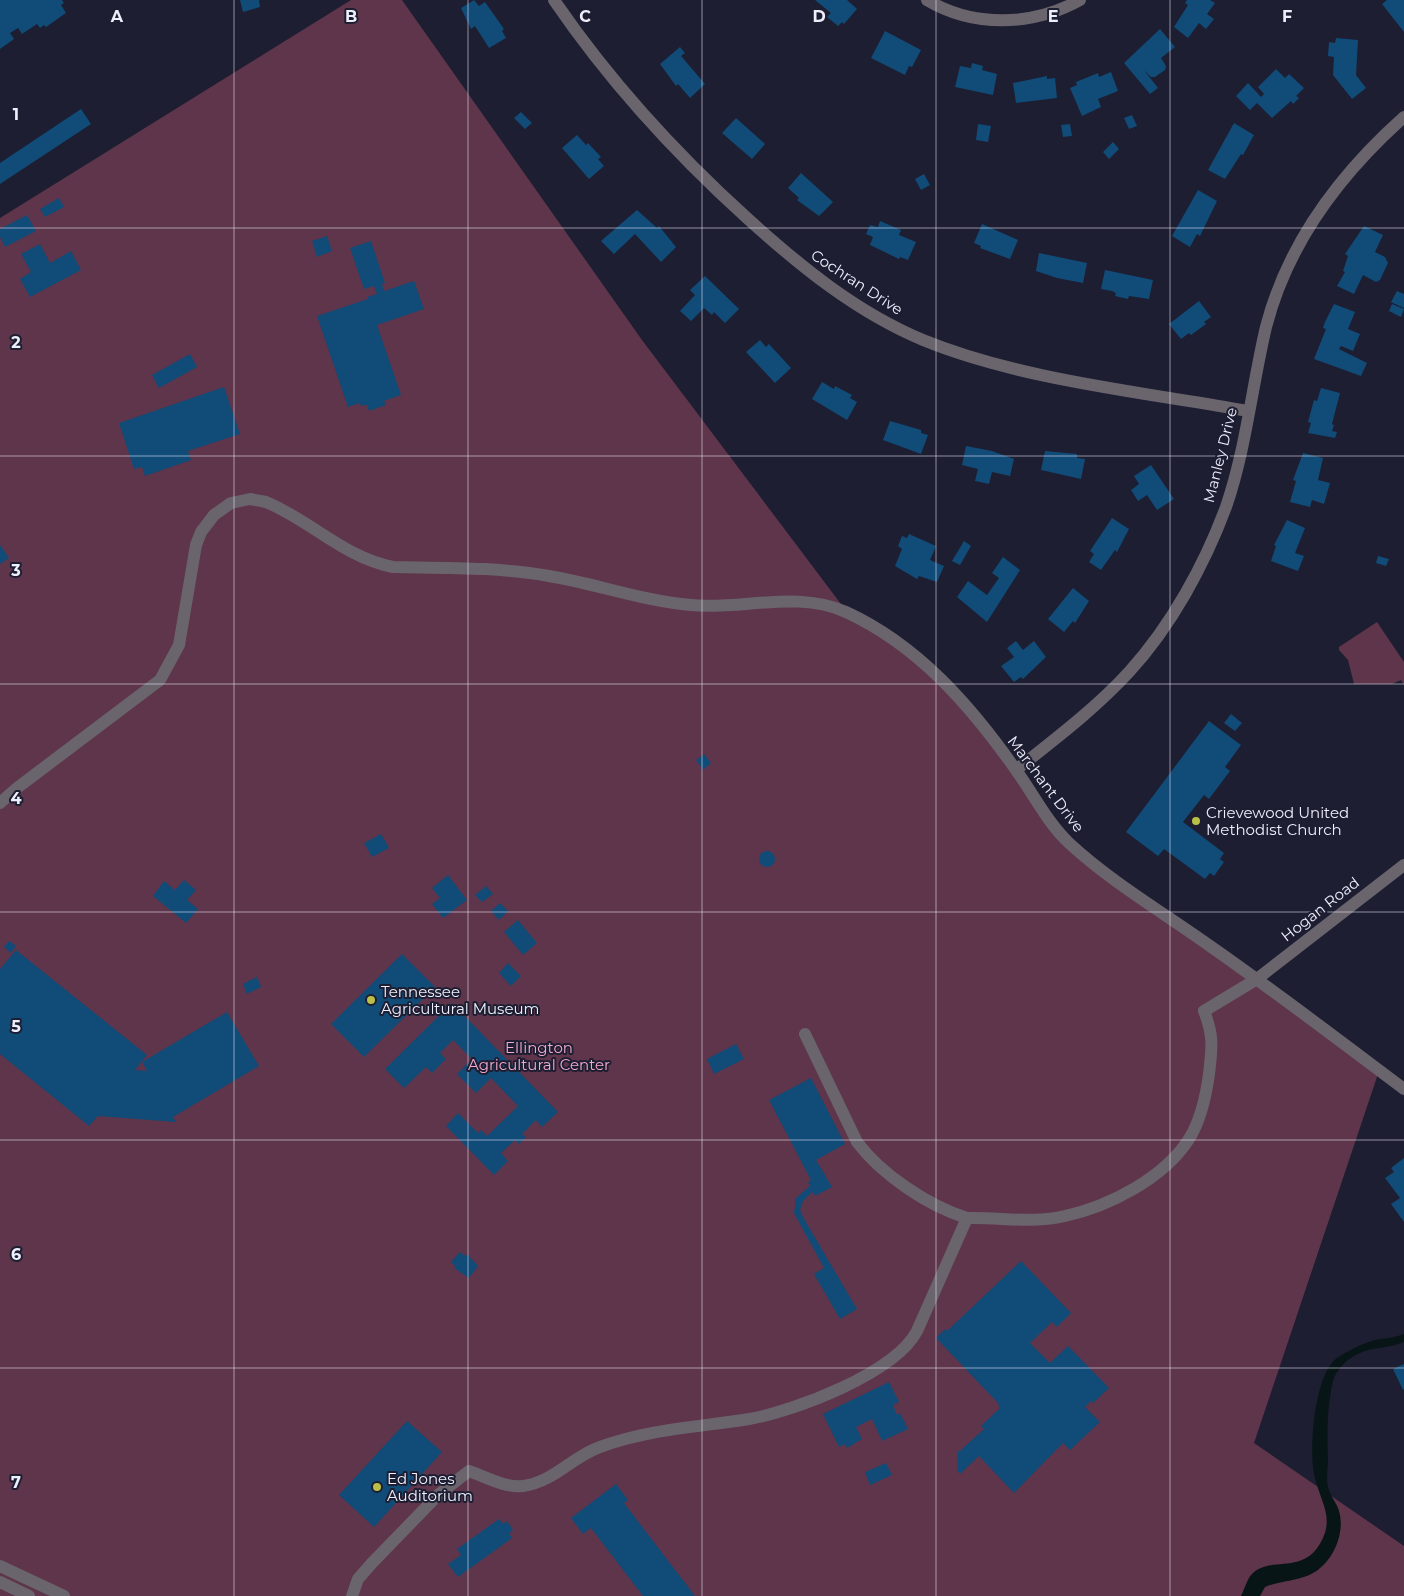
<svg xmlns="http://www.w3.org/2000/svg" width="1404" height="1596" font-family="Montserrat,sans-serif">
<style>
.green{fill:#5e354a}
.water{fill:#081517}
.building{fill:#114b78}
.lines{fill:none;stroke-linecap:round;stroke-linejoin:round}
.street{stroke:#6a646d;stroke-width:12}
.grid{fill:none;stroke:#eeeffd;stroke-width:1;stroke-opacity:0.55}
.poi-dot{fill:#bac046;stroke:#1d1e31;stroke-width:2}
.labels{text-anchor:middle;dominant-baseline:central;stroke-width:4;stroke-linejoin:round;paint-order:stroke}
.street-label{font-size:15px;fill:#eeeffd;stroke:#1d1e31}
.poi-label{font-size:15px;fill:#eeeffd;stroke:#1d1e31;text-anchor:start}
.park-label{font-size:15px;fill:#f5a9ce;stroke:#1d1e31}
.grid-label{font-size:16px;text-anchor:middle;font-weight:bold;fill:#eeeffd;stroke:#1d1e31;stroke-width:4;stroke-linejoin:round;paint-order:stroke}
</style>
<rect width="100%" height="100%" fill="#1d1e31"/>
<path class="green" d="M 351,0 L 402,0 L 642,340 L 847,612 L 930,668 L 1067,841 L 1379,1071 L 1254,1443 L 1404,1546 L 1404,1596 L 0,1596 L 0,218 Z
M 1377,622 L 1404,662 L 1404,685 L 1401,680 L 1392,684 L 1354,684 L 1348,660 L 1339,650 L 1339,647 Z"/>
<path class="water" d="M 1404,1334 L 1404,1342 C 1382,1351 1370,1344 1348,1360 C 1342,1365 1335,1373 1333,1381 C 1327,1408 1327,1433 1328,1460 C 1328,1469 1326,1479 1328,1487 C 1330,1496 1337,1503 1339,1511 C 1345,1531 1335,1557 1319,1569 C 1305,1581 1282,1580 1265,1587 L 1260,1596 L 1241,1596 C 1244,1590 1247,1580 1251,1575 C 1270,1554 1304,1577 1322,1540 C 1334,1517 1320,1500 1315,1478 C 1308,1453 1314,1374 1337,1358 C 1348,1351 1361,1344 1375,1340 C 1385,1338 1394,1338 1404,1334 Z"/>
<path class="building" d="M 0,0 L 62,0 L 64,3 L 61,5 L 66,13 L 46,27 L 44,25 L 40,28 L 37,24 L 22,34 L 18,28 L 10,33 L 14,39 L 0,49 Z
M 240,0 L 259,0 L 260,7 L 243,12 Z
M 474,0 L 479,6 L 485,2 L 504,29 L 502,31 L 506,38 L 489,48 L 475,26 L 471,29 L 461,8 Z
M 815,0 L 847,0 L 857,9 L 844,24 L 842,22 L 838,26 L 827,17 L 831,13 Z
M 1187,0 L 1210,0 L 1215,3 L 1207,14 L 1214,19 L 1206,29 L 1199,23 L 1188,38 L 1174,27 L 1188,5 L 1185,3 Z
M 1387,0 L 1404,0 L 1404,32 L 1382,4 Z
M 1160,29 L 1175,47 L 1161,58 L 1166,66 L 1165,70 L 1155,77 L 1151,77 L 1144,70 L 1158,88 L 1150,94 L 1124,63 Z
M 885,31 L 921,50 L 912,67 L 909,66 L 905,75 L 871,58 Z
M 1336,38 L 1358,40 L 1356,75 L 1366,88 L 1352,99 L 1333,75 L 1334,57 L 1328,56 L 1329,42 L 1335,43 Z
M 680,47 L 685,53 L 681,56 L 705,84 L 690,98 L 678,84 L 676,86 L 660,64 Z
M 972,63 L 983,66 L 982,70 L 997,74 L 993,95 L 955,87 L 960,66 L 971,68 Z
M 1276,69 L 1285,78 L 1289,74 L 1304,88 L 1296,96 L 1299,98 L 1293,104 L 1291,101 L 1272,118 L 1257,103 L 1250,110 L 1236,96 L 1248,83 L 1261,97 L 1264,94 L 1258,87 Z
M 1111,72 L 1118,91 L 1098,99 L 1101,107 L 1082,116 L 1070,88 L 1077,85 L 1076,82 L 1098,73 L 1099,77 Z
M 1047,76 L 1047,79 L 1055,78 L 1057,98 L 1016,103 L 1013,83 Z
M 81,109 L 91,124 L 0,184 L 0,163 Z
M 521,112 L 532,123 L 525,129 L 514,118 Z
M 1132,115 L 1137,126 L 1129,129 L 1124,118 Z
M 736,118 L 765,144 L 752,159 L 722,133 Z
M 1234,123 L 1254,135 L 1243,155 L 1241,154 L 1225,179 L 1208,170 Z
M 978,124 L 991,126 L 988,142 L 976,140 Z
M 1070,124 L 1072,136 L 1063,137 L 1061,125 Z
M 577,135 L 586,145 L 588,143 L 601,157 L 598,159 L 604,166 L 589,179 L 562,148 Z
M 1113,142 L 1119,149 L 1109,159 L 1103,152 Z
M 801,173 L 833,202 L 819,216 L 797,200 L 799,198 L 788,188 Z
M 924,174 L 930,185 L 921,190 L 915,179 Z
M 1198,190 L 1217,201 L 1200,236 L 1197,234 L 1190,247 L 1172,236 Z
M 59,198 L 64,207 L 45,217 L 40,209 Z
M 637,210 L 657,228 L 659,226 L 676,247 L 661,262 L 635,234 L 614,254 L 601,241 Z
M 27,215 L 36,231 L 5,247 L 0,237 L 0,229 Z
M 880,221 L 901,230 L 899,235 L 916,242 L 908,260 L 900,257 L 899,259 L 870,245 L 873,237 L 866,234 L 870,225 L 878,227 Z
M 982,224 L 1018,240 L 1010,259 L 980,248 L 981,246 L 974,243 Z
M 1364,226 L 1383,235 L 1375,252 L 1385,257 L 1388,263 L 1380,280 L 1376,282 L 1363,275 L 1354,294 L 1337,286 L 1345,272 L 1343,271 L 1348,256 L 1345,254 Z
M 327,236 L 332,251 L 317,257 L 312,241 Z
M 371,241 L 385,283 L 382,284 L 384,291 L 414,281 L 424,309 L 377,325 L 401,395 L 384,401 L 386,405 L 369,411 L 367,405 L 361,406 L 360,403 L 348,407 L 317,316 L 368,299 L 367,297 L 377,294 L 374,286 L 364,289 L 350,248 Z
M 40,244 L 50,263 L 71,251 L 81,270 L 30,297 L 20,279 L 31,272 L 21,254 Z
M 1039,253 L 1087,263 L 1083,283 L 1057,278 L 1036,271 Z
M 1105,270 L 1153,280 L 1149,299 L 1129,296 L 1128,299 L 1115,296 L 1116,293 L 1112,291 L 1101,289 Z
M 705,276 L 739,309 L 725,323 L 714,312 L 712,315 L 704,308 L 691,321 L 680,311 L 695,295 L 690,290 Z
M 1397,291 L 1404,294 L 1404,308 L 1391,302 Z
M 1199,301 L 1211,317 L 1204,322 L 1206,324 L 1191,335 L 1189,333 L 1181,339 L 1169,324 Z
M 1334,304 L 1355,312 L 1348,329 L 1360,334 L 1353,351 L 1341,346 L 1339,349 L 1367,363 L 1361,376 L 1314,359 L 1326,329 L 1323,328 L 1325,322 Z
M 1392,304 L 1404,309 L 1401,317 L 1389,311 Z
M 760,340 L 766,347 L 769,344 L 791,368 L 775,383 L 746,352 Z
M 190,354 L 197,367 L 159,388 L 152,375 Z
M 822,382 L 834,389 L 835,386 L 852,395 L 850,398 L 857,402 L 847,420 L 812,399 Z
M 224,387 L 240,434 L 188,451 L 191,460 L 145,476 L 142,467 L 134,469 L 119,423 Z
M 1321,388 L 1340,393 L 1332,424 L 1334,425 L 1332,431 L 1337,432 L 1335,438 L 1308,433 L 1311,423 L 1308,422 L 1314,400 L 1317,401 Z
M 890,421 L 921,430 L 921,433 L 928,435 L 921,454 L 883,440 Z
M 966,446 L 992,451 L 1014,459 L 1010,476 L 992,472 L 989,484 L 975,481 L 978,469 L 962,465 Z
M 1045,451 L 1077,454 L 1077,458 L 1085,459 L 1081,479 L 1041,470 Z
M 1303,453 L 1323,458 L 1318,480 L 1330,483 L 1324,504 L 1312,500 L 1310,507 L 1290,502 L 1296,481 L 1293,480 Z
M 1151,465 L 1174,499 L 1157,510 L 1147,495 L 1138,501 L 1131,490 L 1139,484 L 1134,476 Z
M 1112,518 L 1129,529 L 1117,552 L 1115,550 L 1101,570 L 1089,562 L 1094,554 L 1090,551 Z
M 1287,520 L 1305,528 L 1295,553 L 1304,556 L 1298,571 L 1271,561 L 1276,546 L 1274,545 Z
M 909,534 L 936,546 L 930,560 L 944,566 L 937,582 L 919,576 L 917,579 L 895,566 L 902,549 L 898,546 L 902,536 L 907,538 Z
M 964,541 L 971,546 L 960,565 L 952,561 Z
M 0,545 L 9,558 L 0,564 Z
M 1378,556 L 1389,559 L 1386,566 L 1376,563 Z
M 1003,557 L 1020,570 L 987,622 L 957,597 L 968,581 L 987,595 L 999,578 L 992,573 Z
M 1073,588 L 1089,601 L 1075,623 L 1073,621 L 1064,632 L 1048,619 Z
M 1016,641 L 1023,650 L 1034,641 L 1046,657 L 1023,679 L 1021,677 L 1014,682 L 1001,666 L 1014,657 L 1007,648 Z
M 1231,714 L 1242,723 L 1235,731 L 1224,723 Z
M 1209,721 L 1241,745 L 1225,767 L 1230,771 L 1209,799 L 1204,795 L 1183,822 L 1224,853 L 1220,859 L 1224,862 L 1214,876 L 1210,873 L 1205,879 L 1164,849 L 1158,856 L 1126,832 Z
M 704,754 L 711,763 L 703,770 L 696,760 Z
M 381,834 L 389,848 L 372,857 L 364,843 Z
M759 859a8 8 0 1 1 16 0a8 8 0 1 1-16 0Z
M 448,875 L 467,900 L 443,918 L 432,904 L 440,898 L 432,888 Z
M 184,880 L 196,890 L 187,900 L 198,909 L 186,923 L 153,896 L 164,881 L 175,890 Z
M 486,886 L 493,894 L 482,902 L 475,895 Z
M 500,903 L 508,911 L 499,920 L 491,911 Z
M 518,920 L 537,943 L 523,955 L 504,932 Z
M 9,941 L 16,946 L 11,953 L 4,947 Z
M 16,950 L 147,1055 L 135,1070 L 147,1071 L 142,1062 L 227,1012 L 259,1066 L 173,1117 L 176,1122 L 98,1116 L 89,1126 L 0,1054 L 0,969 Z
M 402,954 L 435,987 L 364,1057 L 331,1024 Z
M 508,963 L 521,976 L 511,986 L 499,973 Z
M 257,977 L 261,987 L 247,994 L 243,984 Z
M 452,1003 L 558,1112 L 542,1127 L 536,1120 L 522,1134 L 526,1137 L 519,1144 L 515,1140 L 501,1153 L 508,1161 L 494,1175 L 446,1126 L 458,1113 L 478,1133 L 481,1130 L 487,1136 L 518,1106 L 491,1078 L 476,1093 L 457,1074 L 472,1059 L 453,1040 L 440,1053 L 446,1059 L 432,1073 L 426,1067 L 404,1088 L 385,1069 Z
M 736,1044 L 744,1059 L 714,1074 L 707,1059 Z
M 811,1078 L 845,1144 L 816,1160 L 832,1187 L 815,1196 L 813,1192 L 810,1194 L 803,1201 L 800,1210 L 804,1219 L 857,1309 L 840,1319 L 814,1274 L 824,1268 L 794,1213 L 796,1198 L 810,1186 L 808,1182 L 811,1180 L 769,1100 Z
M 1404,1158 L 1404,1222 L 1391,1204 L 1400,1198 L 1385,1178 L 1394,1172 L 1391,1168 Z
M 460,1252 L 465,1256 L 467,1254 L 478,1266 L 469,1278 L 454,1268 L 456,1267 L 451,1262 Z
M 1021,1261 L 1071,1313 L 1057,1327 L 1052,1322 L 1030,1343 L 1050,1363 L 1068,1346 L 1109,1388 L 1093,1403 L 1091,1401 L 1085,1407 L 1100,1422 L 1070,1450 L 1063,1443 L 1014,1493 L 979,1456 L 960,1474 L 957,1470 L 958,1451 L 960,1451 L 984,1429 L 981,1426 L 1000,1408 L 998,1405 L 999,1404 L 936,1338 L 945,1329 L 947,1331 Z
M 1404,1364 L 1404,1389 L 1403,1390 L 1393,1369 Z
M 889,1382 L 899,1402 L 893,1405 L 897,1415 L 900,1413 L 908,1429 L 882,1441 L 872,1419 L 856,1427 L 862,1439 L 847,1448 L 845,1444 L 839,1447 L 823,1414 Z
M 407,1421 L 442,1452 L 374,1527 L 339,1495 Z
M 886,1463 L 892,1475 L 870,1485 L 865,1472 Z
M 616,1484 L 628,1500 L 624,1503 L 695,1596 L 643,1596 L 591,1528 L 583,1534 L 571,1518 Z
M 499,1519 L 503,1524 L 507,1521 L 513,1530 L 509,1533 L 512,1538 L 458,1577 L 448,1564 L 461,1555 L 457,1549 Z"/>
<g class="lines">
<path class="street" d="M 554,0 C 610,82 673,151 747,218 C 800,266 856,312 923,340 C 1021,380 1143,392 1248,411
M 927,0 C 974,28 1033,26 1080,0
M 1016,770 C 1055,739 1095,709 1129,672 C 1171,626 1204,566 1226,507 C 1246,449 1252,386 1266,327 C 1288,242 1340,174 1404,117
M 0,803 L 17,788 L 160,680 L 179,645 L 196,545 L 201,532 L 214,515 L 231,503 L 250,499 L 266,502 C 310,520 345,558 393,567 C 445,568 498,567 549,576 C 597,584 643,601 691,605 C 741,610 798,590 846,612 C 918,645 971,706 1016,770 C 1034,795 1047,822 1069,843 C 1111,882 1164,913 1210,946 C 1276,992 1340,1041 1404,1089
M 805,1034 L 857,1142 C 881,1174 928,1206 967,1218
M 0,1566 L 64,1596
M 0,1582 L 29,1596
M 352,1596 L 358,1579 L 372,1563 L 438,1495 L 469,1471 C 486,1477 505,1488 523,1486 C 554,1482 573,1456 600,1447 C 649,1429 699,1427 749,1419 C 795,1411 895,1373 917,1331 L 967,1218 C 1001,1217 1032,1224 1065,1216 C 1110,1206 1164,1178 1189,1139 C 1201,1120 1206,1096 1209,1074 C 1212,1048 1214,1036 1204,1011 L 1257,979 L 1404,865"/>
</g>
<path class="grid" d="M 234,0 L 234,1596M 468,0 L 468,1596M 702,0 L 702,1596M 936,0 L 936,1596M 1170,0 L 1170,1596M 0,228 L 1404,228M 0,456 L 1404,456M 0,684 L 1404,684M 0,912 L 1404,912M 0,1140 L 1404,1140M 0,1368 L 1404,1368"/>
<g class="poi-dot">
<circle cx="1196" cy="821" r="5"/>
<circle cx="371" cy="1000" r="5"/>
<circle cx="377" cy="1487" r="5"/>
</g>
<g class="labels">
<g class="street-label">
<text transform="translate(857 282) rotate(33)">Cochran Drive</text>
<text transform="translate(1220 455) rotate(-76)">Manley Drive</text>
<text transform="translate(1046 784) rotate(53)">Marchant Drive</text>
<text transform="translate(1320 909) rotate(-38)">Hogan Road</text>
</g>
<g class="poi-label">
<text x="1206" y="812">Crievewood United<tspan x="1206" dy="17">Methodist Church</tspan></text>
<text x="381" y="991">Tennessee<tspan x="381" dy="17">Agricultural Museum</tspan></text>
<text x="387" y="1478">Ed Jones<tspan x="387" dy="17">Auditorium</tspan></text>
</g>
<g class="park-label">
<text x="539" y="1047">Ellington<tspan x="539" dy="17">Agricultural Center</tspan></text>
</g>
</g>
<g class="grid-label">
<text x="117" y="22">A</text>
<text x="351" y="22">B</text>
<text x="585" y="22">C</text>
<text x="819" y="22">D</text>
<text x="1053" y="22">E</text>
<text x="1287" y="22">F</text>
<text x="16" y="120">1</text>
<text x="16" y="348">2</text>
<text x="16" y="576">3</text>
<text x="16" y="804">4</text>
<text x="16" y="1032">5</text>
<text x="16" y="1260">6</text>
<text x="16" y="1488">7</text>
</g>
</svg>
